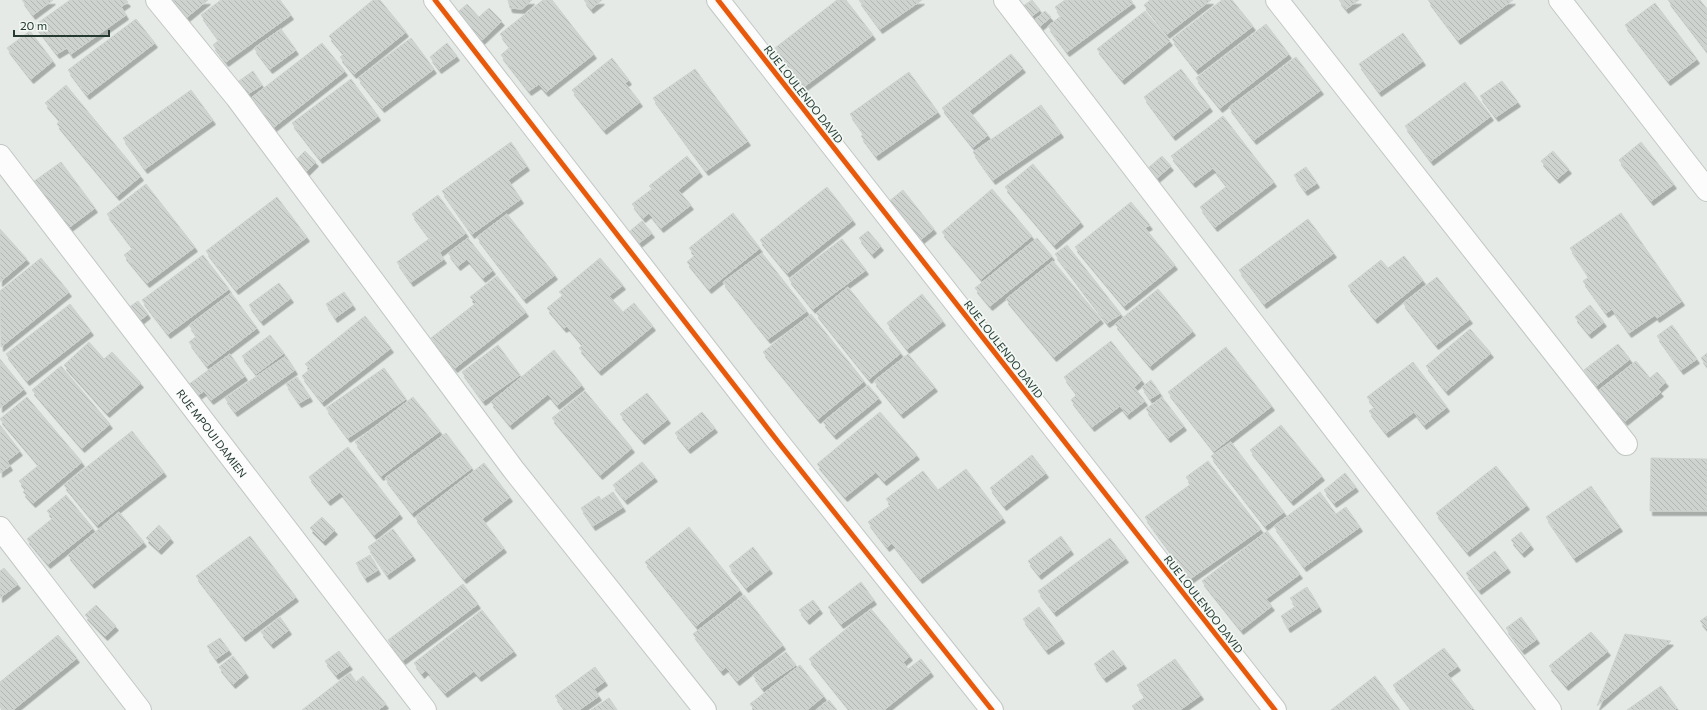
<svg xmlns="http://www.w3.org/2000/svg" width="1707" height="710" font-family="Commissioner,sans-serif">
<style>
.building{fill:url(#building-back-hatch);stroke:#ced3d0;filter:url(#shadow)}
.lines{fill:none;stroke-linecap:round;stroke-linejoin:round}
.street-casing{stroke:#c2c7c4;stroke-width:24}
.street{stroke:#fbfcfb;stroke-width:22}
.cycleway-casing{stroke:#f3f8f5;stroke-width:8}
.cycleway{stroke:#e8590c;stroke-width:5}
.labels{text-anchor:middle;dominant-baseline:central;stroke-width:3.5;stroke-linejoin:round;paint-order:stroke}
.street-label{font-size:11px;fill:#253b32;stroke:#f3f8f5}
</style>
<defs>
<pattern id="building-back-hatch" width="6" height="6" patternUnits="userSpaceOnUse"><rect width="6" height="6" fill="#ced3d0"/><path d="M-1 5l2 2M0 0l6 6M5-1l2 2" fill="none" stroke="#b1b6b3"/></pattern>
<filter id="shadow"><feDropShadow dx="2.5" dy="4.5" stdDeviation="0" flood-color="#0004"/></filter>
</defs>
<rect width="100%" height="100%" fill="#e5eae7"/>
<path class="building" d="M 22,0 L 53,0 L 33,15 Z
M 70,0 L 126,0 L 128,2 L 121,7 L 126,15 L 71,54 L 67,48 L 57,54 L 35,25 Z
M 172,0 L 208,0 L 186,18 Z
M 221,0 L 280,0 L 291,15 L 226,62 L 213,45 L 219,40 L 201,15 Z
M 373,0 L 380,0 L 406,32 L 354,74 L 340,57 L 344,54 L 329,36 Z
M 508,0 L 532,0 L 522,9 L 510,8 Z
M 543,0 L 552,0 L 594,54 L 546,92 L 539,84 L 529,91 L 501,55 L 510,47 L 500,34 Z
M 584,0 L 602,0 L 591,9 Z
M 837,0 L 846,0 L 873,35 L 805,86 L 775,48 Z
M 859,0 L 922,0 L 880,29 Z
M 1032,0 L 1040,10 L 1032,16 L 1023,6 Z
M 1065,0 L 1131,0 L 1133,3 L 1067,52 L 1048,26 L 1061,16 L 1055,7 Z
M 1150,0 L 1211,0 L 1167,34 L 1144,5 Z
M 1222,0 L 1232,0 L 1253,26 L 1196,70 L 1172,39 Z
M 1339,0 L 1359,0 L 1346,9 Z
M 1428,0 L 1513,0 L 1458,40 Z
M 1668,0 L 1700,0 L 1707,9 L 1707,51 Z
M 1655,3 L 1697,59 L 1668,81 L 1625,25 Z
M 467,4 L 479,17 L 489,8 L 502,21 L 482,40 L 457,13 Z
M 1045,11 L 1051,17 L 1038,28 L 1032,22 Z
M 1145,11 L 1170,41 L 1122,80 L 1097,49 Z
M 136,19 L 155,43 L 87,95 L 68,70 Z
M 1266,24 L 1289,54 L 1220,108 L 1196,78 Z
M 281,29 L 296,50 L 270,69 L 254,48 Z
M 30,31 L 53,61 L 31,79 L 7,48 Z
M 1403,33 L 1423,61 L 1379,92 L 1359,64 Z
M 411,38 L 434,69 L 382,108 L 358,78 Z
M 322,43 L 345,71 L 274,127 L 251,98 Z
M 447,43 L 457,56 L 439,69 L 430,57 Z
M 1011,54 L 1023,68 L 969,111 L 988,135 L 973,147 L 942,108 Z
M 1296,57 L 1321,90 L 1254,140 L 1229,107 Z
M 612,58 L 629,80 L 625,83 L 640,102 L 604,130 L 572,90 Z
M 695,69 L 748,141 L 706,171 L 653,98 Z
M 1181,69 L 1210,107 L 1173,136 L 1144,97 Z
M 253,71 L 262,85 L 245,96 L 236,83 Z
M 909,72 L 938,112 L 876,156 L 861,136 L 864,134 L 850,114 Z
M 351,79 L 378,116 L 320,159 L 292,123 Z
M 1502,81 L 1518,102 L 1496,117 L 1480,96 Z
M 1465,82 L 1491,116 L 1431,161 L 1405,126 Z
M 66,85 L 141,176 L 117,196 L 57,124 L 60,120 L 45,103 Z
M 191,90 L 213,120 L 145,169 L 123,138 Z
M 1041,105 L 1061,133 L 993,180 L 973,152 Z
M 1223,116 L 1274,182 L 1215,227 L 1200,207 L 1227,186 L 1213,168 L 1193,183 L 1171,156 Z
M 511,142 L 527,166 L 508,180 L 521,199 L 472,234 L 442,191 Z
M 1641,142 L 1674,184 L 1651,201 L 1619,160 Z
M 305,151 L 316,162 L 306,172 L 295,161 Z
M 1553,151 L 1569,169 L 1557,179 L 1541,161 Z
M 687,156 L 700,172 L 678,190 L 691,205 L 661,228 L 649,213 L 643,218 L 632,204 L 652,189 L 649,186 Z
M 1162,156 L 1171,166 L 1157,178 L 1148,168 Z
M 61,162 L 95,208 L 67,229 L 33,182 Z
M 1033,164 L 1081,222 L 1054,245 L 1005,187 Z
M 1306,167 L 1317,183 L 1305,191 L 1294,175 Z
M 146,184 L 195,247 L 147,283 L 124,255 L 133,248 L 107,214 Z
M 827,187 L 853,220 L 787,273 L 760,240 Z
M 992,189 L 1032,236 L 981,279 L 942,232 Z
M 903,190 L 934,229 L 919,241 L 888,202 Z
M 438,195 L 466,233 L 440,252 L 412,214 Z
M 277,197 L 307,237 L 236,290 L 206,251 Z
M 1131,202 L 1150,225 L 1145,228 L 1175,265 L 1124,306 L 1075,247 Z
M 733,213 L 760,248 L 709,289 L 687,262 L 695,255 L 689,248 Z
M 1621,213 L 1682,301 L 1657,318 L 1655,315 L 1629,333 L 1612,309 L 1606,313 L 1583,281 L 1589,277 L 1570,248 Z
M 507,214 L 555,275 L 524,299 L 477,237 Z
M 1308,219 L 1334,253 L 1264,304 L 1239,270 Z
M 642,221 L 652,233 L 639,243 L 630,231 Z
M 0,229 L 27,259 L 0,282 Z
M 868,231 L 881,246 L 872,254 L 859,238 Z
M 468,238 L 493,270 L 483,278 L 467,259 L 458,266 L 448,253 Z
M 1037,238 L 1052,256 L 990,306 L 975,288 Z
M 429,239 L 444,259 L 411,282 L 397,262 Z
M 842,239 L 866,270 L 813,309 L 789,279 Z
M 1067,245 L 1121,314 L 1107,323 L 1055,254 Z
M 762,253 L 807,311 L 768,339 L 723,282 Z
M 203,255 L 229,289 L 168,334 L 142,300 Z
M 1404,256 L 1423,280 L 1375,319 L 1348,286 L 1381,260 L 1388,268 Z
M 41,258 L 69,292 L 1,347 L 0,291 Z
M 600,258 L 623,285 L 609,296 L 623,312 L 634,303 L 653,326 L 599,371 L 579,348 L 583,345 L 567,326 L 564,328 L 547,308 L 563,295 L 559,292 Z
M 1053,261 L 1101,319 L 1054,357 L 1006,299 Z
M 497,276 L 526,312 L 455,368 L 431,338 L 476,303 L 470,297 Z
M 1437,277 L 1470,319 L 1436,345 L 1403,303 Z
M 279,283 L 291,298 L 261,321 L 249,305 Z
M 848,287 L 901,353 L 869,379 L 816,313 Z
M 1158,289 L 1193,331 L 1150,366 L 1115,324 Z
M 344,292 L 353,305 L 335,318 L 326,304 Z
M 231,293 L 257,328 L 207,366 L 189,342 L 197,336 L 189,325 Z
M 922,294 L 943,321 L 907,349 L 887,323 Z
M 138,301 L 148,314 L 138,322 L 128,308 Z
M 70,304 L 91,331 L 27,381 L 6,354 Z
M 1590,305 L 1604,322 L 1589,334 L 1575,317 Z
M 811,314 L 864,381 L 818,419 L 763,352 Z
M 365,316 L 391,348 L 322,402 L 302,376 L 310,369 L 305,364 Z
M 1672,325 L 1697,359 L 1681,370 L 1657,336 Z
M 1470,329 L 1491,353 L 1446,391 L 1426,366 Z
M 270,335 L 284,353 L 256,374 L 242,356 Z
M 1111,341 L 1142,380 L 1134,387 L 1145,401 L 1127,415 L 1120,406 L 1092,427 L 1071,400 L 1077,394 L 1064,377 Z
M 89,342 L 104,359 L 112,352 L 141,383 L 107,413 L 64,365 Z
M 1618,344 L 1630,359 L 1596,386 L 1584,370 Z
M 498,345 L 520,375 L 483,401 L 462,372 Z
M 1226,347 L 1272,406 L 1214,451 L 1168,392 Z
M 554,350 L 582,385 L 557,405 L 548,394 L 510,425 L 491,402 Z
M 1707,353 L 1707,366 L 1701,358 Z
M 230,354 L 245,376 L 211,400 L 204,391 L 197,396 L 188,385 Z
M 908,354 L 935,387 L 901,414 L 874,381 Z
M 286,356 L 295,370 L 235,412 L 225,398 Z
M 0,359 L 24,389 L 0,408 Z
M 1636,361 L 1650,378 L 1657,372 L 1666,382 L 1658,389 L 1661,392 L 1625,421 L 1599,390 Z
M 1413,362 L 1447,407 L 1424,425 L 1414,412 L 1386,433 L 1369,411 L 1375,407 L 1367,397 Z
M 61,366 L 110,424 L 82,448 L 32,390 Z
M 384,368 L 406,399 L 348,438 L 326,408 Z
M 297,377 L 310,397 L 299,403 L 286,384 Z
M 1151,380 L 1160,393 L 1150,399 L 1142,387 Z
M 868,385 L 879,398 L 834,435 L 823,422 Z
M 585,391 L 632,448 L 600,475 L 552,418 Z
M 647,393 L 668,419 L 642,440 L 620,414 Z
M 27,397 L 82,462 L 33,503 L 23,492 L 26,489 L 19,481 L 39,465 L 0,419 Z
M 413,397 L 440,431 L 381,476 L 355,442 Z
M 1162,397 L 1184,426 L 1168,438 L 1146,409 Z
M 702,412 L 715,428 L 688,449 L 675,433 Z
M 880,412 L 917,455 L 884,481 L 876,472 L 845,497 L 817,464 Z
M 0,425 L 20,451 L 7,461 L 10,466 L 0,473 Z
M 1281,425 L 1322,476 L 1291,501 L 1250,450 Z
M 132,431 L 164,472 L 97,525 L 64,485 Z
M 446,433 L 472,468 L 412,513 L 385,478 Z
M 1231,442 L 1284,512 L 1265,526 L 1211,456 Z
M 348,447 L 400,514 L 374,535 L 340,492 L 328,501 L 309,477 Z
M 1032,455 L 1046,473 L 1004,506 L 990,488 Z
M 1651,458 L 1707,459 L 1707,511 L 1650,511 Z
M 1208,461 L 1261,529 L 1190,579 L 1145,517 L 1191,484 L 1186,477 Z
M 642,462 L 655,477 L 625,500 L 613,485 Z
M 484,463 L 510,497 L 482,519 L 504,548 L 464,579 L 415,517 Z
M 1496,466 L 1527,505 L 1467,552 L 1436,513 Z
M 966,469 L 1003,518 L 920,579 L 892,543 L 887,547 L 868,522 L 891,505 L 886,499 L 923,471 L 938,490 Z
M 1345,473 L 1356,487 L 1334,503 L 1324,490 Z
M 1591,486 L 1620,527 L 1574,558 L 1546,517 Z
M 613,492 L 623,507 L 593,526 L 581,508 L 599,496 L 601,500 Z
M 1320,492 L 1336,514 L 1346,507 L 1360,527 L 1304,567 L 1274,526 Z
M 66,495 L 93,528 L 48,564 L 27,539 L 53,518 L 47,511 Z
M 119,512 L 144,542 L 92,584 L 68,555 Z
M 322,517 L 335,530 L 323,541 L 310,528 Z
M 159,525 L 171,538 L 159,550 L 146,538 Z
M 689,527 L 740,590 L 696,626 L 645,562 Z
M 393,529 L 413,556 L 387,575 L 368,547 Z
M 1267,531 L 1300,574 L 1266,599 L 1272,606 L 1241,630 L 1202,581 Z
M 1521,532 L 1531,545 L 1522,553 L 1511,540 Z
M 250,536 L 296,597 L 243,637 L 196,576 Z
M 1061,536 L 1071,550 L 1039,575 L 1028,561 Z
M 1110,538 L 1126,558 L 1054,612 L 1038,591 Z
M 753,547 L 770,569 L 746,588 L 729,566 Z
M 1495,551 L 1508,568 L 1479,590 L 1466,573 Z
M 370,555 L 378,570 L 365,578 L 356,563 Z
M 4,568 L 18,584 L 0,598 L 0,571 Z
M 861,582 L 874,600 L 841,624 L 828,607 Z
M 463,584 L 478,604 L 403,660 L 388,640 Z
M 1307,587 L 1319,607 L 1288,628 L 1281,616 L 1296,606 L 1290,598 Z
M 744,595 L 783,645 L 737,681 L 726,667 L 721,671 L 693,634 Z
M 813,600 L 820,609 L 807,620 L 799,610 Z
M 96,605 L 116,626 L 105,636 L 85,615 Z
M 1039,607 L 1062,639 L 1046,650 L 1023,619 Z
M 871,609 L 910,656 L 903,662 L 908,669 L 921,659 L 931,672 L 884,710 L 850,710 L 809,659 Z
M 482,610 L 514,651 L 479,677 L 474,671 L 445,693 L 426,670 L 422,674 L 414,663 Z
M 1707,616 L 1707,629 L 1700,621 Z
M 280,617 L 289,630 L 271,644 L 261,632 Z
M 1521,617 L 1537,639 L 1522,650 L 1506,628 Z
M 1591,632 L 1608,651 L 1566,686 L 1549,666 Z
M 1625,634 L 1671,641 L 1597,706 Z
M 58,635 L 77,658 L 13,710 L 2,710 L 0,707 L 0,682 Z
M 220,638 L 229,650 L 216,659 L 207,646 Z
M 1444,648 L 1458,666 L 1447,674 L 1473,708 L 1470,710 L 1412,710 L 1393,685 Z
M 1113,650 L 1124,664 L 1104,678 L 1094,664 Z
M 339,651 L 350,665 L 336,675 L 325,661 Z
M 786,652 L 796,665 L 762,688 L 753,675 Z
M 233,656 L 246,673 L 233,684 L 219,667 Z
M 1175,659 L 1201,695 L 1180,710 L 1135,710 L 1132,706 L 1145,697 L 1137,685 Z
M 800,665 L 824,696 L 807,710 L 755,710 L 750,704 Z
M 595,667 L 605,681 L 594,689 L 599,696 L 579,710 L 565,710 L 555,696 Z
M 350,673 L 356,682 L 363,676 L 386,704 L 378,710 L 302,710 Z
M 1375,676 L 1400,710 L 1331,710 Z
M 1661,686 L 1677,708 L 1675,710 L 1627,710 Z
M 609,698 L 617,710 L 591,710 Z
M 829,700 L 837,710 L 816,710 Z"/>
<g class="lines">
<defs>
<g id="street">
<path d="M 157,0 L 237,98 L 513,469 L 705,710"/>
<path d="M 435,0 L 779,443 L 992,710"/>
<path d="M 718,0 L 1275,710"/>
<path d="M 1005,0 L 1550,710"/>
<path d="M 1277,0 L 1626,444"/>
<path d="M 1560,0 L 1707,190"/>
<path id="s1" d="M 0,156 L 425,710"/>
<path d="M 0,528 L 140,710"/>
</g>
</defs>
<use href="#street" class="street-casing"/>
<use href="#street" class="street"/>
<defs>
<path id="cycleway" d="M 435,0 L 779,443 L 992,710
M 718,0 L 1275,710"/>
</defs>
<use href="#cycleway" class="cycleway-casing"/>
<use href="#cycleway" class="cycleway"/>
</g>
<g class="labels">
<g class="street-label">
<text transform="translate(804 94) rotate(52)">RUE LOULENDO DAVID</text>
<text transform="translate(1004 349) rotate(52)">RUE LOULENDO DAVID</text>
<text stroke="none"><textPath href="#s1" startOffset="349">RUE MPOUI DAMIEN</textPath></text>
<text transform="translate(1204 604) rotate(52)">RUE LOULENDO DAVID</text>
</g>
</g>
<path d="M14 30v6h95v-6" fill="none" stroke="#253b32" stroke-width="2"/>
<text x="20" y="30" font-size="12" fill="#253b32" stroke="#f3f8f5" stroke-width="3" paint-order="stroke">20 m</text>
</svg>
